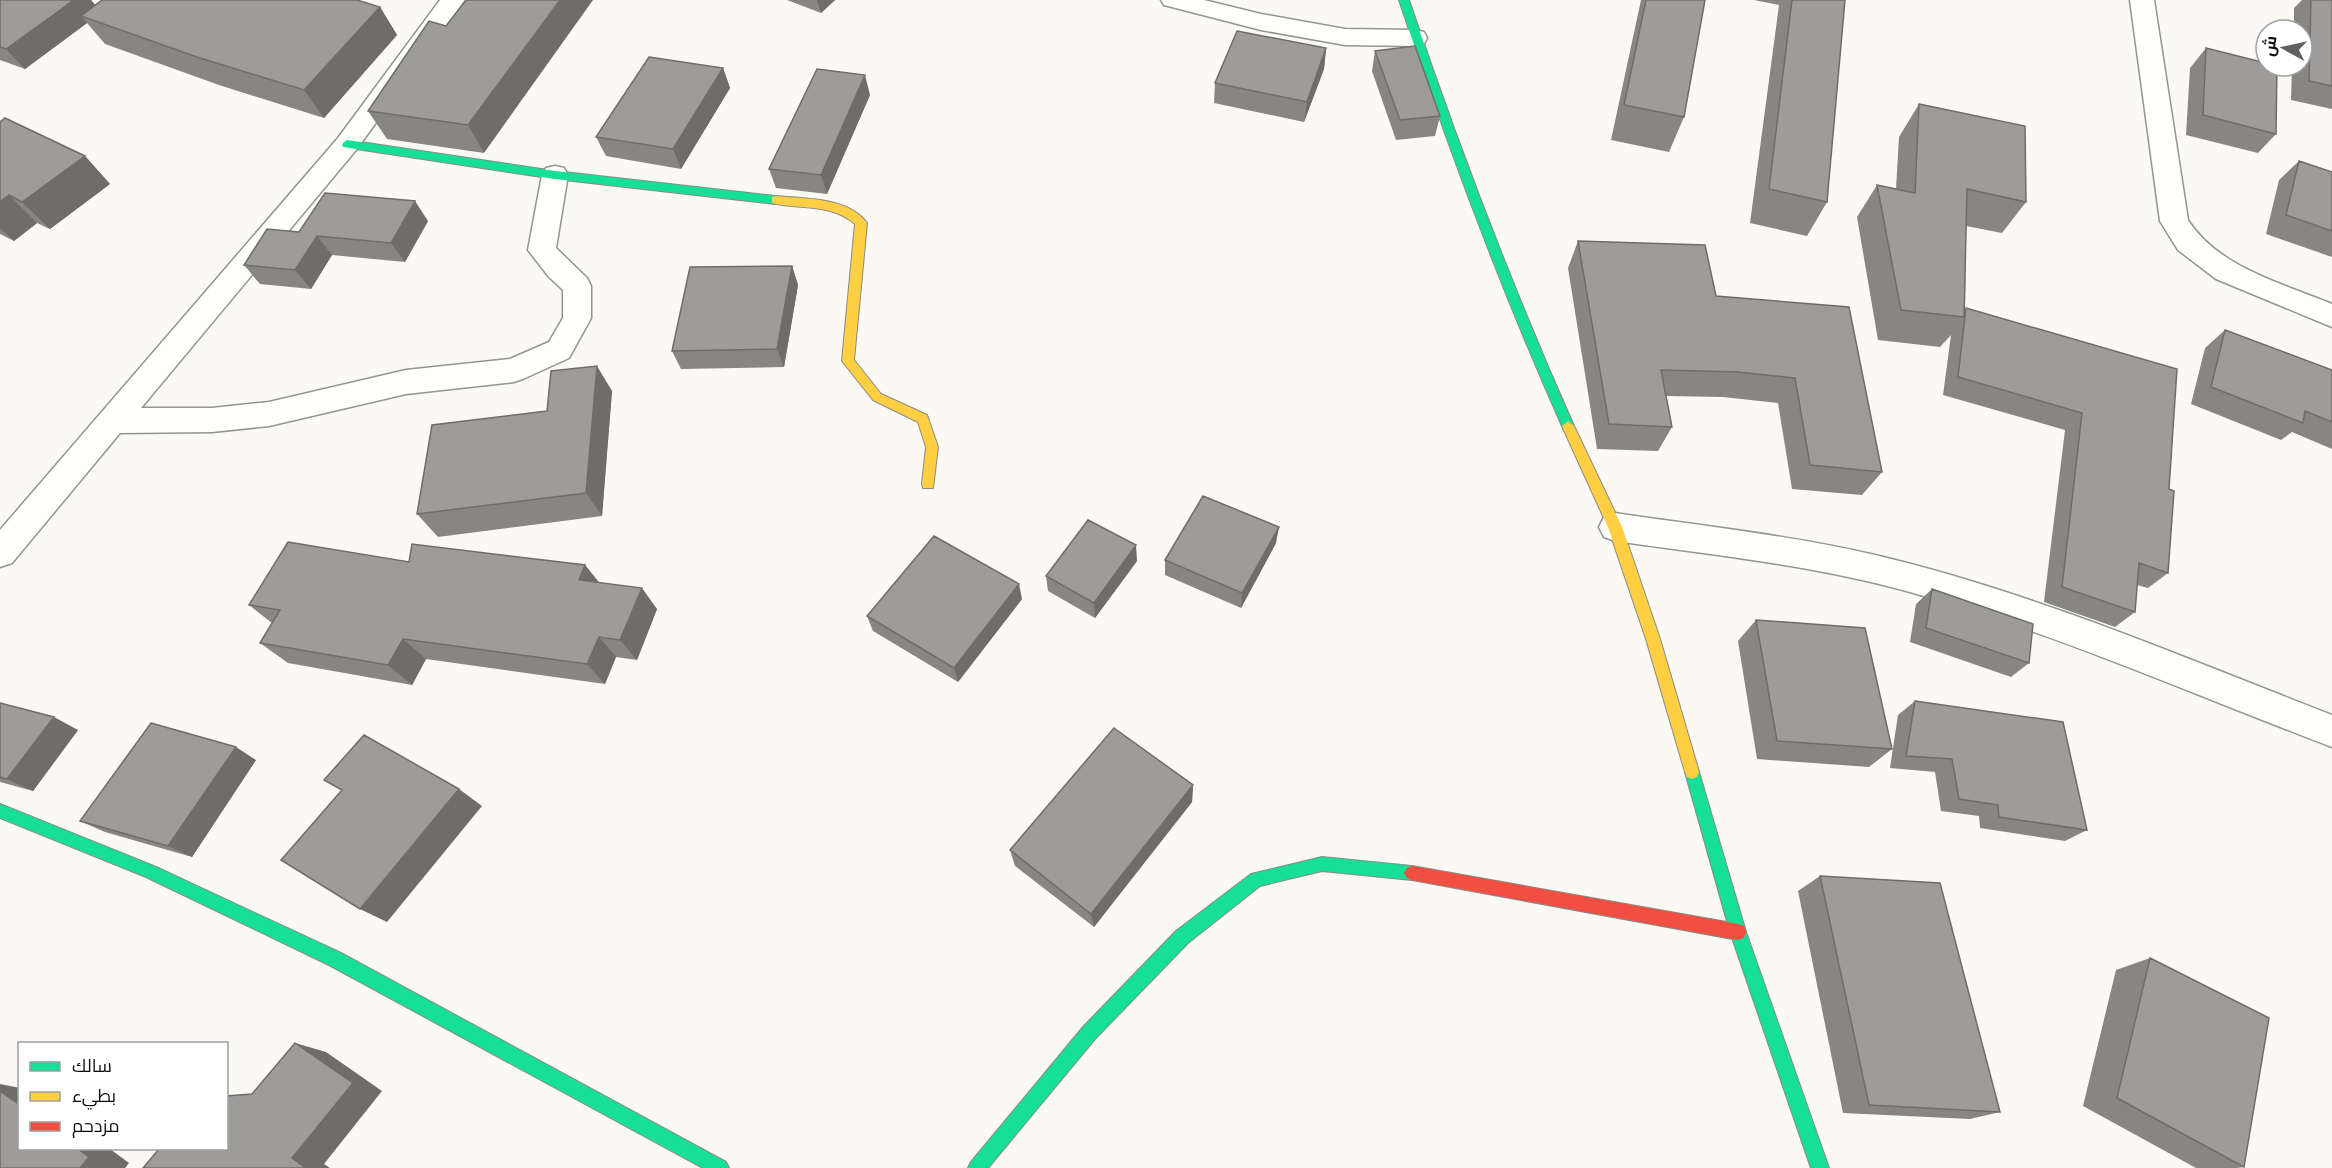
<svg xmlns="http://www.w3.org/2000/svg" width="2332" height="1168" font-family="'Playfair Display',Cairo,serif">
<style>
.lines{fill:none;stroke-linecap:round;stroke-linejoin:round}
.street-casing{stroke:#949492;stroke-width:3}
.fast-casing{stroke:#8b8a88;stroke-width:2}
.slow-casing{stroke:#8b8a88;stroke-width:2}
.jam-casing{stroke:#8b8a88;stroke-width:2}
.street{fill:#fefefd;fill-rule:evenodd}
.fast{fill:#16e098;fill-rule:evenodd}
.slow{fill:#ffcf43;fill-rule:evenodd}
.jam{fill:#f24e42;fill-rule:evenodd}
.wall{fill:#888684}
.shaded-wall{fill:#6f6d6b}
.building{fill:#9e9c99;stroke:#6f6d6b;stroke-width:1.5}
</style>
<rect width="100%" height="100%" fill="#faf9f4"/>
<g class="lines">
<defs>
<path id="street" d="M 440,0 L 465,0 L 356,150 L 141,408 L 212,408 L 269,402 L 406,370 L 510,359 L 549,342 L 563,318 L 563,290 L 549,277 L 528,250 L 542,175 L 546,168 L 555,166 L 564,168 L 568,175 L 556,248 L 587,278 L 591,286 L 591,318 L 569,358 L 525,378 L 514,382 L 406,394 L 269,426 L 212,432 L 120,433 L 12,563 L 0,567 L 0,530 L 338,138 Z
M 1161,0 L 1204,0 L 1261,14 L 1345,29 L 1415,30 L 1424,32 L 1427,38 L 1424,44 L 1415,46 L 1345,45 L 1261,30 L 1164,5 Z
M 2130,0 L 2154,0 L 2188,220 C 2219,268 2282,283 2332,304 L 2332,327 L 2216,279 L 2178,250 L 2160,221 Z
M 1615,513 C 1702,526 1789,535 1875,555 C 2032,592 2182,657 2332,715 L 2332,747 C 2192,694 2055,633 1910,592 C 1814,565 1714,555 1615,541 L 1604,537 L 1599,527 L 1604,517 Z"/>
<path id="fast" d="M 1399,0 L 1409,0 C 1458,145 1512,287 1574,426 L 1572,430 L 1568,431 L 1562,426 C 1500,287 1447,145 1399,0 Z
M 347,140 L 555,171 L 776,196 L 782,200 L 776,204 L 555,179 L 343,147 L 342,144 Z
M 1692,765 L 1697,767 L 1699,772 L 1746,932 L 1829,1168 L 1811,1168 L 1730,932 L 1685,772 L 1687,767 Z
M 0,804 L 156,867 L 341,953 L 726,1162 L 729,1168 L 703,1168 L 329,965 L 146,877 L 0,818 Z
M 1322,857 L 1412,866 L 1417,868 L 1420,873 L 1417,878 L 1412,880 L 1322,871 L 1260,886 L 1188,943 L 1095,1039 L 988,1168 L 968,1168 L 971,1162 L 1083,1027 L 1176,931 L 1251,874 Z"/>
<path id="slow" d="M 776,196 C 805,199 848,197 867,223 L 854,360 L 881,394 L 927,415 L 938,447 L 933,488 L 923,488 L 922,484 L 926,447 L 918,422 L 873,400 L 842,361 L 855,224 C 831,203 801,210 772,203 L 772,197 Z
M 1568,421 L 1574,426 L 1622,527 L 1660,639 L 1699,772 L 1697,777 L 1692,779 L 1687,777 L 1685,772 L 1646,639 L 1608,527 L 1562,426 Z"/>
<path id="jam" d="M 1412,866 L 1738,924 L 1744,926 L 1746,932 L 1744,938 L 1738,940 L 1412,880 L 1407,878 L 1404,873 L 1407,868 Z"/>
</defs>
<use href="#street" class="street-casing"/>
<use href="#fast" class="fast-casing"/>
<use href="#slow" class="slow-casing"/>
<use href="#jam" class="jam-casing"/>
<use href="#street" class="street"/>
<use href="#fast" class="fast"/>
<use href="#slow" class="slow"/>
<use href="#jam" class="jam"/>
</g>
<path class="wall" d="M 0,0 L 91,0 L 95,5 L 380,7 L 397,35 L 324,118 L 219,85 L 105,44 L 87,23 L 25,69 L 0,60 Z
M 787,0 L 835,0 L 821,13 Z
M 1641,0 L 1705,0 L 1684,117 L 1669,152 L 1611,140 Z
M 1754,0 L 1845,0 L 1827,202 L 1807,236 L 1750,223 L 1779,5 Z
M 2302,0 L 2332,0 L 2332,109 L 2291,100 L 2292,66 L 2302,66 L 2302,30 L 2294,30 L 2294,8 Z
M 446,26 L 484,153 L 387,139 L 368,111 Z
M 1326,48 L 1324,69 L 1304,122 L 1214,103 L 1215,83 Z
M 2206,48 L 2276,134 L 2258,153 L 2186,135 L 2190,68 Z
M 1375,51 L 1440,116 L 1435,136 L 1396,140 L 1372,71 Z
M 723,68 L 730,88 L 681,169 L 606,156 L 596,137 Z
M 870,95 L 827,194 L 776,188 L 769,169 Z
M 1919,104 L 2026,202 L 2002,233 L 1966,226 L 1965,310 L 1966,308 L 2169,489 L 2168,573 L 2148,588 L 2137,585 L 2135,612 L 2115,627 L 2044,602 L 2065,430 L 1943,395 L 1951,335 L 1940,347 L 1878,340 L 1857,217 L 1877,185 L 1896,189 L 1899,137 Z
M 0,122 L 85,156 L 110,184 L 50,229 L 37,223 L 14,241 L 0,234 Z
M 2299,161 L 2332,172 L 2332,257 L 2266,234 L 2279,180 Z
M 428,221 L 405,262 L 332,255 L 311,289 L 260,284 L 244,265 L 299,232 Z
M 1578,241 L 1716,296 L 1849,307 L 1882,472 L 1862,495 L 1792,489 L 1778,403 L 1723,397 L 1666,396 L 1672,427 L 1658,451 L 1597,449 L 1568,268 Z
M 792,266 L 798,285 L 784,367 L 681,369 L 672,351 Z
M 2225,330 L 2332,370 L 2332,449 L 2292,432 L 2281,440 L 2191,404 L 2205,348 Z
M 612,391 L 602,516 L 438,537 L 417,514 L 547,411 Z
M 1276,543 L 1241,608 L 1165,575 L 1165,560 Z
M 1137,561 L 1095,618 L 1048,591 L 1046,576 Z
M 409,562 L 585,565 L 599,582 L 657,609 L 637,660 L 616,657 L 605,684 L 426,659 L 412,685 L 288,663 L 260,643 L 272,623 L 249,605 Z
M 1932,589 L 2029,663 L 2011,677 L 1910,642 L 1916,604 Z
M 1022,599 L 958,682 L 873,631 L 867,616 Z
M 1756,620 L 1892,749 L 1869,767 L 1757,759 L 1738,641 Z
M 1915,701 L 2087,830 L 2065,841 L 1980,828 L 1979,816 L 1941,811 L 1935,772 L 1890,768 L 1898,715 Z
M 0,703 L 78,730 L 33,791 L 0,782 Z
M 256,760 L 192,857 L 105,832 L 80,821 Z
M 1193,785 L 1192,802 L 1094,927 L 1015,866 L 1010,850 Z
M 1820,876 L 2000,1112 L 1970,1119 L 1843,1113 L 1798,891 Z
M 2150,958 L 2244,1167 L 2237,1168 L 2196,1168 L 2083,1106 L 2116,970 Z"/>
<path class="shaded-wall" d="M 74,0 L 91,0 L 102,13 L 81,16 L 87,23 L 25,69 L 6,49 Z
M 560,0 L 593,0 L 484,153 L 468,125 Z
M 817,0 L 835,0 L 821,13 Z
M 380,7 L 397,35 L 324,118 L 304,90 Z
M 1326,48 L 1324,69 L 1304,122 L 1307,102 Z
M 723,68 L 730,88 L 681,169 L 673,149 Z
M 865,75 L 870,95 L 827,194 L 821,175 Z
M 85,156 L 110,184 L 50,229 L 22,202 Z
M 9,195 L 37,223 L 14,241 L 0,228 L 0,202 Z
M 415,201 L 428,221 L 405,262 L 391,243 Z
M 317,236 L 332,255 L 311,289 L 295,270 Z
M 792,266 L 798,285 L 784,367 L 777,349 Z
M 597,366 L 612,391 L 602,516 L 586,493 Z
M 1279,527 L 1276,543 L 1241,608 L 1242,593 Z
M 1136,545 L 1137,561 L 1095,618 L 1094,603 Z
M 585,565 L 602,587 L 579,580 Z
M 1019,584 L 1022,599 L 958,682 L 954,668 Z
M 642,588 L 657,609 L 637,660 L 620,640 Z
M 599,637 L 616,657 L 605,684 L 587,664 Z
M 403,639 L 426,659 L 412,685 L 388,665 Z
M 54,717 L 78,730 L 33,791 L 7,779 Z
M 236,747 L 256,760 L 192,857 L 168,846 Z
M 1193,785 L 1192,802 L 1094,927 L 1091,914 Z
M 459,789 L 482,806 L 387,922 L 360,909 Z
M 295,1043 L 326,1052 L 382,1091 L 324,1164 L 330,1168 L 306,1168 L 292,1158 Z
M 0,1084 L 20,1088 L 20,1105 L 0,1091 Z
M 78,1149 L 110,1149 L 129,1163 L 125,1168 L 80,1168 Z"/>
<path class="building" d="M 0,0 L 74,0 L 6,49 L 0,47 Z
M 102,0 L 357,0 L 380,7 L 304,90 L 197,57 L 81,16 Z
M 466,0 L 560,0 L 468,125 L 368,111 L 429,21 L 446,26 Z
M 1646,0 L 1705,0 L 1684,117 L 1624,105 Z
M 1792,0 L 1845,0 L 1827,202 L 1769,189 Z
M 2311,0 L 2332,0 L 2332,86 L 2309,81 Z
M 1237,31 L 1326,48 L 1307,102 L 1215,83 Z
M 1415,46 L 1440,116 L 1400,120 L 1375,51 Z
M 2206,48 L 2266,63 L 2266,66 L 2277,66 L 2276,134 L 2203,115 Z
M 649,57 L 723,68 L 673,149 L 596,137 Z
M 817,69 L 865,75 L 821,175 L 769,169 Z
M 1919,104 L 2025,126 L 2026,202 L 1967,189 L 1964,317 L 1901,310 L 1877,185 L 1915,193 Z
M 5,118 L 85,156 L 22,202 L 9,195 L 0,202 L 0,122 Z
M 2299,161 L 2332,172 L 2332,231 L 2286,215 Z
M 325,193 L 415,201 L 391,243 L 317,236 L 295,270 L 244,265 L 267,229 L 299,232 Z
M 1578,241 L 1705,245 L 1716,296 L 1849,307 L 1882,472 L 1810,465 L 1795,378 L 1738,372 L 1661,370 L 1672,427 L 1609,424 Z
M 792,266 L 777,349 L 672,351 L 690,267 Z
M 1966,308 L 2177,369 L 2169,489 L 2174,491 L 2168,573 L 2139,563 L 2135,612 L 2062,587 L 2082,413 L 1958,377 Z
M 2225,330 L 2332,370 L 2332,422 L 2305,411 L 2303,423 L 2211,387 Z
M 597,366 L 586,493 L 417,514 L 432,425 L 547,411 L 551,371 Z
M 1203,496 L 1279,527 L 1242,593 L 1165,560 Z
M 1088,520 L 1136,545 L 1094,603 L 1046,576 Z
M 934,536 L 1019,584 L 954,668 L 867,616 Z
M 288,542 L 409,562 L 412,544 L 585,565 L 579,580 L 642,588 L 620,640 L 599,637 L 587,664 L 403,639 L 388,665 L 260,643 L 280,610 L 249,605 Z
M 1932,589 L 2033,624 L 2029,663 L 1926,628 Z
M 1756,620 L 1865,628 L 1892,749 L 1777,741 Z
M 1915,701 L 2063,722 L 2087,830 L 1999,817 L 1998,805 L 1959,799 L 1952,759 L 1906,756 Z
M 0,703 L 54,717 L 7,779 L 0,777 Z
M 151,723 L 236,747 L 168,846 L 80,821 Z
M 1114,728 L 1193,785 L 1091,914 L 1010,850 Z
M 364,735 L 459,789 L 360,909 L 281,860 L 342,790 L 324,780 Z
M 1820,876 L 1940,883 L 2000,1112 L 1869,1105 Z
M 2150,958 L 2269,1018 L 2244,1167 L 2117,1098 Z
M 295,1043 L 353,1083 L 292,1158 L 306,1168 L 143,1168 L 159,1149 L 226,1149 L 226,1096 L 252,1094 Z
M 0,1091 L 20,1105 L 20,1149 L 78,1149 L 89,1157 L 80,1168 L 0,1168 Z"/>
<rect x="18" y="1042" width="210" height="108" fill="#ffffff" stroke="#9f9f9f" stroke-width="1.5"/>
<rect x="30" y="1062" width="30" height="9" fill="#16e098" stroke="#9f9f9f" stroke-width="1.5"/>
<text x="72" y="1072" font-size="18" fill="#0e0e0e">سالك</text>
<rect x="30" y="1092" width="30" height="9" fill="#ffcf43" stroke="#9f9f9f" stroke-width="1.5"/>
<text x="72" y="1102" font-size="18" fill="#0e0e0e">بطيء</text>
<rect x="30" y="1122" width="30" height="9" fill="#f24e42" stroke="#9f9f9f" stroke-width="1.5"/>
<text x="72" y="1132" font-size="18" fill="#0e0e0e">مزدحم</text>
<g transform="translate(2284 48) rotate(278)"><circle r="28" fill="#ffffff" stroke="#9f9f9f" stroke-width="1.5"/>
<path d="M0-4.5L10 22L0 15L-10 22Z" fill="#61605e"/>
<text y="-9" font-size="16" font-weight="bold" text-anchor="middle" fill="#0e0e0e">ش</text>
</g>
</svg>
